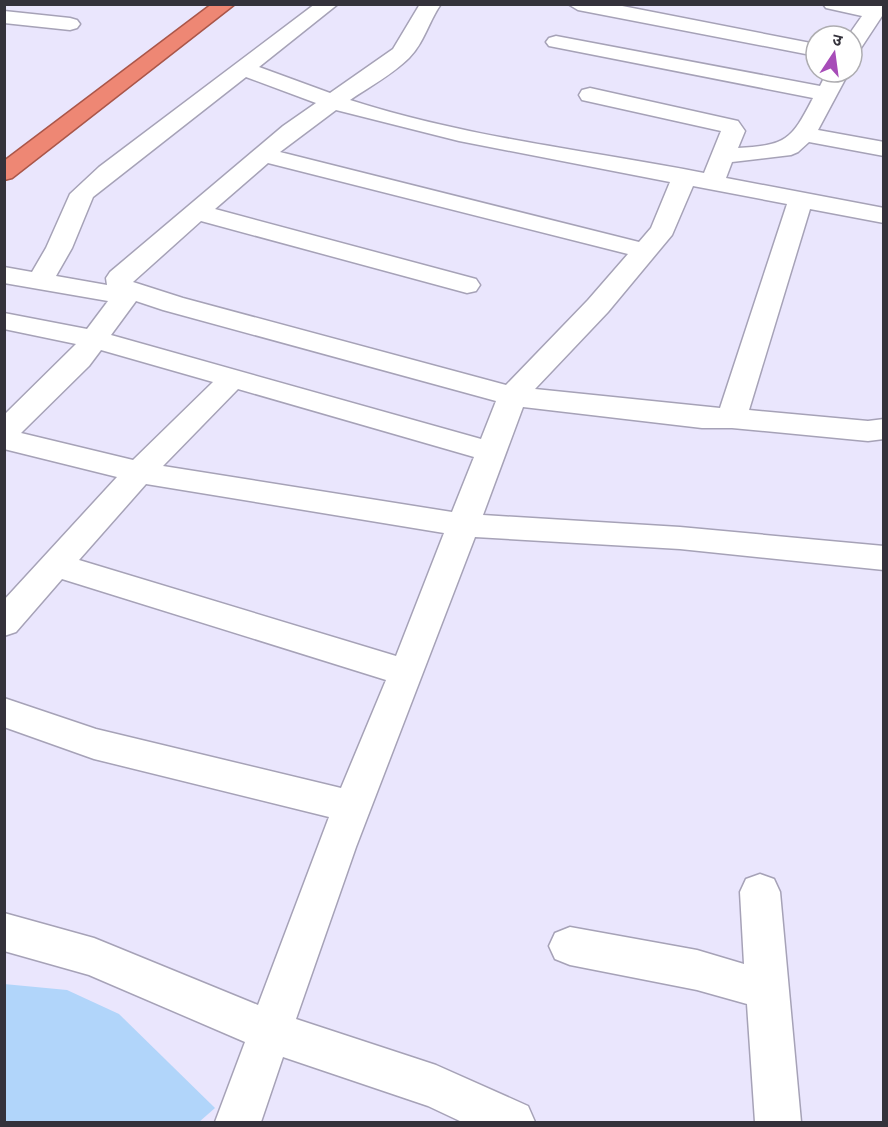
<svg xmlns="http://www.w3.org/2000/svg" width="888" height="1127" font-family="'Exo 2','Noto Sans Devanagari',sans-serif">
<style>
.water{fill:#b1d5fa}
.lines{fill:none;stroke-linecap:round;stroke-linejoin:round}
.minor-casing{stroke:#a6a2b7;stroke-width:3}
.trunk-casing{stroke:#aa5649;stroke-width:3}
.minor{fill:#fff;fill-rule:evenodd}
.trunk{fill:#ee8774;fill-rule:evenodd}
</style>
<rect width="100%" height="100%" fill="#eae6fd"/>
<path class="water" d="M 4,984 L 67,990 L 119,1014 L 215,1108 L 199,1122 L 5,1122 Z"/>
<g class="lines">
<defs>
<path id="minor" d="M 315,4 L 338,4 L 259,67 L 330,93 L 393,49 L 420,4 L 441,4 C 429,21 424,43 409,58 C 393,74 369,87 350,100 C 464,137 586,150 704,173 L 721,131 L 582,100 L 579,95 L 582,90 L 590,88 L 738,121 L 745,131 L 738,148 C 786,145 791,141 813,98 L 549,46 L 546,42 L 549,38 L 556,36 L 820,86 L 827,72 L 849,72 L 818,130 L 884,142 L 884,156 L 809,142 L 798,152 L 791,155 L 732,162 L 726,178 L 884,208 L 884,223 L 810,209 L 749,410 L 868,421 L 884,419 L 884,439 L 868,441 L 732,428 L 702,428 L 523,407 L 483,515 L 680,527 L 884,546 L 884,570 L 680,549 L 475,537 L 356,847 L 296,1019 L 436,1065 L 528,1106 L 535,1122 L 462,1122 L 428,1106 L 283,1057 L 261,1122 L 215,1122 L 245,1042 L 89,975 L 4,951 L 4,913 L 94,938 L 258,1005 L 329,817 L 94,759 L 4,727 L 4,698 L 96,729 L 341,788 L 386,680 L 62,579 L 16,632 L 4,636 L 4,600 L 117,477 L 4,449 L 4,415 L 76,344 L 4,329 L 4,313 L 87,329 L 108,301 L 4,283 L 4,267 L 32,272 L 46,248 L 70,194 L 99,167 ZM 246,77 L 316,103 L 283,126 L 110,272 L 106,278 L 107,285 L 56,276 L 72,248 L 93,197 ZM 336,110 L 459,141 L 670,182 L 651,228 L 639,242 L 280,152 ZM 268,163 L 628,254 L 588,300 L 506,385 L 183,298 L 133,282 L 201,221 L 467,293 L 476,291 L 480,285 L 476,279 L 215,209 ZM 693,186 L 787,204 L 720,408 L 535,389 L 608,312 L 672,235 ZM 136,301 L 163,310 L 496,401 L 481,439 L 111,335 ZM 101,350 L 213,382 L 133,460 L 21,433 L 89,366 ZM 238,389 L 474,457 L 452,512 L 163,466 ZM 146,484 L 444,533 L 396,656 L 79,560 Z
M 568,4 L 612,4 L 816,44 L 816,56 L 578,10 Z
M 823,4 L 884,4 L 884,13 L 859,51 L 852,53 L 852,36 L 848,36 L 862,16 L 826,8 Z
M 4,11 L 70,18 L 77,20 L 80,24 L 77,28 L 70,30 L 4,23 Z
M 760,874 L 774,879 L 780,892 L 801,1122 L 755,1122 L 747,1004 L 697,990 L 570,965 L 555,959 L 549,946 L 555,933 L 570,927 L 697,950 L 744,964 L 740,892 L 746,879 Z"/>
<path id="trunk" d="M 212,4 L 235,4 L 12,178 L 4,180 L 4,161 Z"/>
</defs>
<use href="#minor" class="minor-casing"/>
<use href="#trunk" class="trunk-casing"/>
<use href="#minor" class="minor"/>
<use href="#trunk" class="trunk"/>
</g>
<rect width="888" height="1127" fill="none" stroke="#34323b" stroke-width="12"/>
<g transform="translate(834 54) rotate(13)"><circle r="28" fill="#ffffff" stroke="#aeadb1" stroke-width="1.5"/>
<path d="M0-4.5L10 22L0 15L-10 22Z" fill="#a74cb8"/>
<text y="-9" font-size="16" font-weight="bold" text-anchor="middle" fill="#34323b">उ</text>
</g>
</svg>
